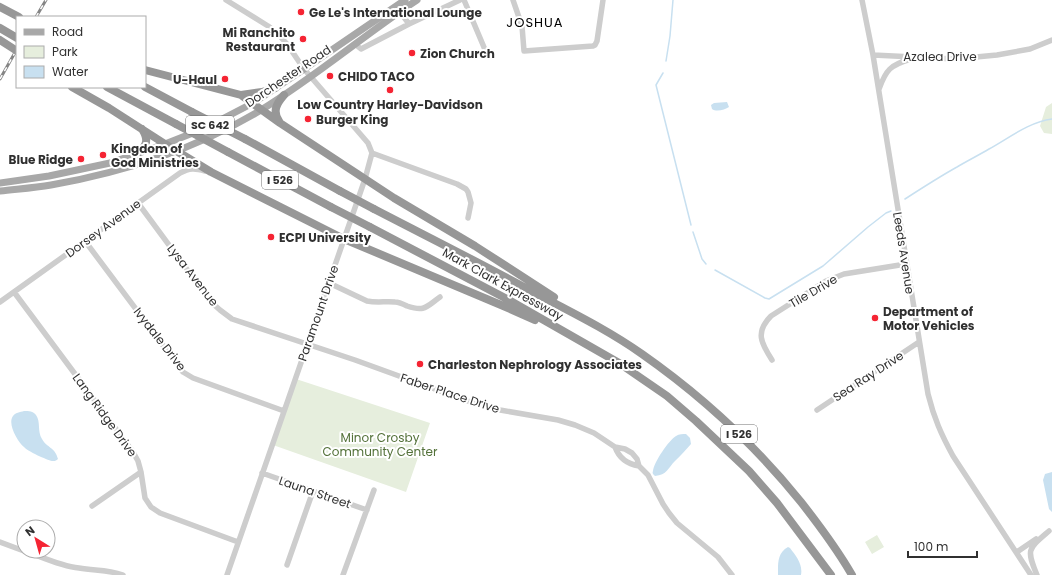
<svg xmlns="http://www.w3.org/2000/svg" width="1052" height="575" font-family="Poppins,sans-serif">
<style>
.green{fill:#e6eedd}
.water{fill:#c8e0f0}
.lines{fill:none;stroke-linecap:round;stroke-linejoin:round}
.stream{stroke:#c8e0f0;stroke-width:1.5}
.minor{stroke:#cdcdcd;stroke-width:5.5}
.major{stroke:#a8a8a8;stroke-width:7}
.highway{stroke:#979797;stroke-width:8}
.rail-casing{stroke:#858585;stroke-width:3}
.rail{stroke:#fff;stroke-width:1.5;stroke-dasharray:4.5;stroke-linecap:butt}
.highway-bridge{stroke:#979797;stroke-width:8}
.poi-dot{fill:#f52433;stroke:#fff;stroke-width:1.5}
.labels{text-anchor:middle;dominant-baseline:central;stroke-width:4;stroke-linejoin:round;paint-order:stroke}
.shield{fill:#fff;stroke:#6e6e6e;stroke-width:1}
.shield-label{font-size:11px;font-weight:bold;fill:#303030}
.poi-label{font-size:12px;font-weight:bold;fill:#303030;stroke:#fff;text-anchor:start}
.street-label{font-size:12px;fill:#303030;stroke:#fff}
.park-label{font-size:12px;fill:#537139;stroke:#fff}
.neighbourhood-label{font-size:13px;letter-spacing:1px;fill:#000;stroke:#fff}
</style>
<rect width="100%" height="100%" fill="#fff"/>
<path class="green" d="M 1052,103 L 1052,134 L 1044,133 L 1040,126 L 1046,107 Z
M 296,379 L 430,423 L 406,492 L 273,445 Z
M 877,535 L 884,547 L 872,554 L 865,542 Z"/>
<path class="water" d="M 727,102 L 729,107 C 725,110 716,112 712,109 L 711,105 L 714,103 Z
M 24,411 C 29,411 33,411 36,415 C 41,422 37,431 42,439 C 47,448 55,447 58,459 C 55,461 56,461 52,461 C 47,460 27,451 24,447 C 18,442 7,424 13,416 C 15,413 20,412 24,411 Z
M 686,434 L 690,438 L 691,444 C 686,450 681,455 675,461 C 668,468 667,475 655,476 C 653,474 652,474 653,471 C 654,462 669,440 676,436 C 679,434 683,434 686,434 Z
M 1052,472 L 1052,512 L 1049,509 L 1043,480 L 1045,474 Z
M 788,547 L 790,548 C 796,556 803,564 801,575 L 778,575 C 778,564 777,553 788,547 Z"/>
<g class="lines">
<path class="stream" d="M 666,61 L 670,36 L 673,0
M 663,73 L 656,85 L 691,225
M 905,199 C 922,188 939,177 957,167 C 967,161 979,155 989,149 C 1009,138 1029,122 1052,119
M 693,232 L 702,259 L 706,264
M 715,270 L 765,298 L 769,299 L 823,266 L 868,227 L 886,213 L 891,211"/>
<path class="minor" d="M 226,0 L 268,26 L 277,33 L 287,44 L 304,69 L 368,143 L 372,153 L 365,179 L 227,575
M 464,0 L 486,52
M 513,0 L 522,26 L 524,51 L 593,46 L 595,45 L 597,41 L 603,0
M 862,0 L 873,55 L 928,394 C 934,418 941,434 953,456 L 1031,575
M 398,9 L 409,24 L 460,0
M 355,44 L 361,49 L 409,24
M 873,55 L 955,59 L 997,55 L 1030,49 L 1052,40
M 879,89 C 886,70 890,65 911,59
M 372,153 L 457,184 L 466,189 L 468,192 L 471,203 L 468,218
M 138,203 L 211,302 L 220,310 L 232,319 L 355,360 L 476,404 L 500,410 L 558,420 L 575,425 L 594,433 L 615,447 L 625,449 L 632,453 L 637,459 L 639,466 L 648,475 L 663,504 L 669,513 L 677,523 L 718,557 L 732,575
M 85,241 L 183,372 L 193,378 L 284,411
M 329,283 L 367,301 C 377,303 386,301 395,302 C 399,302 403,304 407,306 C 425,312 426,307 440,297
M 14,292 L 133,452 L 138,461 L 141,472 L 145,498 L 151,507 L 160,513 L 238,542
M 0,302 L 180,173 C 190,168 194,168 205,171
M 772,360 C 761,343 755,332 771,316 L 826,281 L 844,274 L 906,264
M 817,410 L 919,342
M 615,447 C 619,458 627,464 639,466
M 262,473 L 367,510
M 92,506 L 141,472
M 0,542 L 24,551
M 25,551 C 42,557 60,566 79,568 C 95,571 106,569 123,575
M 1017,552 L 1036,539
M 287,565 L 313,491
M 343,575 L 374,490
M 1037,575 C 1026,549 1028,549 1049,531"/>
<path class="major" d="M 0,183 L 49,176 L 110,163 L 165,144 L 203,129 L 253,103 L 304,69 L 405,0
M 0,191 C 17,189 34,188 51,185 C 125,172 196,149 261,110 C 315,77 364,35 417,0"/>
<path class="highway" d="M 0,7 L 19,17
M 0,28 L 17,38
M 145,70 L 241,95 L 280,123 L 394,198 L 475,246 L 554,297
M 72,87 L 109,108 L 165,144 L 211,172 L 344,239 L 501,305 L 535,320
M 107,87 L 176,124
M 145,87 L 192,112
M 241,95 L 262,92 L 275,88
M 279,121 C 272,111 277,103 284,95
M 245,139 L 340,191
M 228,152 L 331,207
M 135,155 C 146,147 150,141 142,129
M 374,209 C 428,237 482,264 535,293 C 571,312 608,330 642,354 C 702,396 755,445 801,502 C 819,525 837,549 852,575
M 370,227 L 507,299 L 619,363 L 667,396 L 696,421 L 749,471 L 777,503 L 831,575"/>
<defs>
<path id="rail" d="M 36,17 L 46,0
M 0,79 L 17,49"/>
</defs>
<use href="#rail" class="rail-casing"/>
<use href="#rail" class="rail"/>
<path class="highway-bridge" d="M 0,40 L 17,51
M 192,112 L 245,139
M 176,124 L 228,152
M 340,191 L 374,209
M 331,207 L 370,227"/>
</g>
<g class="poi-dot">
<circle cx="301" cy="12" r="4"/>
<circle cx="303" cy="39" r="4"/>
<circle cx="412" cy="53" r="4"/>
<circle cx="330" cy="76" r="4"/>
<circle cx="225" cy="79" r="4"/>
<circle cx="390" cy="90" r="4"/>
<circle cx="308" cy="119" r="4"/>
<circle cx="103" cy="155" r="4"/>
<circle cx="81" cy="159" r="4"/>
<circle cx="271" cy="237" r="4"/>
<circle cx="875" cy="318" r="4"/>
<circle cx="420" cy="364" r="4"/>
</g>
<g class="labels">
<g class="shield">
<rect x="186" y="116" width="48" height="18" rx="3"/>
<rect x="262" y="171" width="36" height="18" rx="3"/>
<rect x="721" y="425" width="36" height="18" rx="3"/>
</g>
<g class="shield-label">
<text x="210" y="125">SC 642</text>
<text x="280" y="180">I 526</text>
<text x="739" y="434">I 526</text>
</g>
<g class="poi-label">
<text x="309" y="12">Ge Le's International Lounge</text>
<text x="295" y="32" text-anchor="end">Mi Ranchito<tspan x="295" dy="14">Restaurant</tspan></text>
<text x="420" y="53">Zion Church</text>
<text x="338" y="76">CHIDO TACO</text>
<text x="217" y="79" text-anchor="end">U-Haul</text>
<text x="390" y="104" text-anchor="middle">Low Country Harley-Davidson</text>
<text x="316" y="119">Burger King</text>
<text x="111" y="148">Kingdom of<tspan x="111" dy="14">God Ministries</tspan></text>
<text x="73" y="159" text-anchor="end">Blue Ridge</text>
<text x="279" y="237">ECPI University</text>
<text x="883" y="311">Department of<tspan x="883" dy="14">Motor Vehicles</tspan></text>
<text x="428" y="364">Charleston Nephrology Associates</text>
</g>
<g class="street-label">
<text x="940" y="56">Azalea Drive</text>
<text transform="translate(288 76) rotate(-34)">Dorchester Road</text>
<text transform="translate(103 228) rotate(-36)">Dorsey Avenue</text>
<text transform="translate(904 253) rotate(81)">Leeds Avenue</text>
<text transform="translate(193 275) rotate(52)">Lysa Avenue</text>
<text transform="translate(503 284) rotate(29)">Mark Clark Expressway</text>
<text transform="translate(813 291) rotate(-30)">Tile Drive</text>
<text transform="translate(318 313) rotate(-71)">Paramount Drive</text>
<text transform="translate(160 339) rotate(52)">Ivydale Drive</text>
<text transform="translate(868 376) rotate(-33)">Sea Ray Drive</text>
<text transform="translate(450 393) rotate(18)">Faber Place Drive</text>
<text transform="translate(105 415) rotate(54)">Lang Ridge Drive</text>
<text transform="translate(315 492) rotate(19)">Launa Street</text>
</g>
<g class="park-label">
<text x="380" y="437">Minor Crosby<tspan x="380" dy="14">Community Center</tspan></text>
</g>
<g class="neighbourhood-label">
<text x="535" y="22">JOSHUA</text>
</g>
</g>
<rect x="16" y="16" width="130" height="72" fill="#ffffff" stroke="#acacac"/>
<rect x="24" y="29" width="20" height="6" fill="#a8a8a8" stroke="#acacac"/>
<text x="52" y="36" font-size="12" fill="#303030">Road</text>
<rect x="24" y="46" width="20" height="12" fill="#e6eedd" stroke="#acacac"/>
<text x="52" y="56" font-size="12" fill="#303030">Park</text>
<rect x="24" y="66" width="20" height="12" fill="#c8e0f0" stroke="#acacac"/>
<text x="52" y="76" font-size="12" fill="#303030">Water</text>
<g transform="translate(36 539) rotate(323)"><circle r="19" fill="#ffffff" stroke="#acacac"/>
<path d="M0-3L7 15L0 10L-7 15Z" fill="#f52433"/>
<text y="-6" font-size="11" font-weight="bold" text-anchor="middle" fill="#303030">N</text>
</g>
<path d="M908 551v6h69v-6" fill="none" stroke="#303030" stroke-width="2"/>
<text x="914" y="551" font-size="12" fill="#303030" stroke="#ffffff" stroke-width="3" paint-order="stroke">100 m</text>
</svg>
